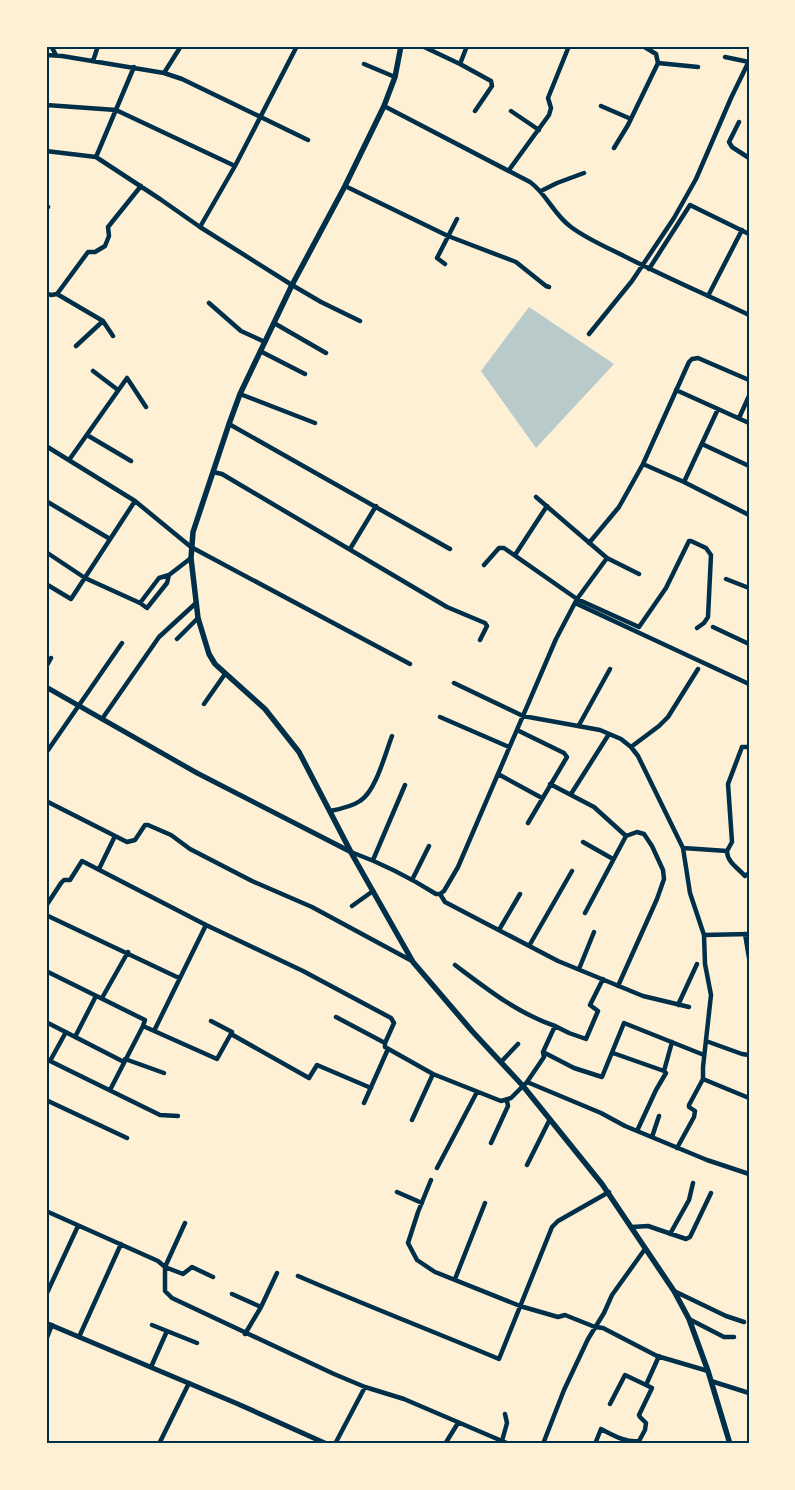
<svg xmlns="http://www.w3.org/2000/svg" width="795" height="1490" font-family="Mulish,sans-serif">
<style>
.green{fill:#b9caca}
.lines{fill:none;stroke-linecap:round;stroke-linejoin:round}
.minor{stroke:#003049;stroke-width:4.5}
.tertiary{stroke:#003049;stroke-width:5}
.secondary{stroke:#003049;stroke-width:5.5}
.neatline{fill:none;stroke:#003049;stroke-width:2}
</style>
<rect width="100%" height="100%" fill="#fdf0d5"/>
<path class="green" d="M 529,307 L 614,364 L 536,448 L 481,371 Z"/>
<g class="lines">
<path class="minor" d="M 51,46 L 56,55
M 422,46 L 460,64 L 491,81 L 492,86 L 475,111
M 46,55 L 62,56 L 164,73 L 182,79 L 308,140
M 725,57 L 749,62
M 93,61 L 98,46
M 658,63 L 698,67
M 364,64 L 395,77
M 460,64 L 467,46
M 164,73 L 181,46
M 46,105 L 116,110 L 235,166
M 384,106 L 530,182 C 547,194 553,214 571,227 C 587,239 606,247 624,256 C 665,277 707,295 749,315
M 601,106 L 631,119
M 511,111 L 539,130
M 739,122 L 729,142 L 732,147 L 749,158
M 614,148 L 628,125 L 658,63 L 656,54 L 643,46
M 46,151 L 96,157 L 160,199 L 200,227 L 292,285 L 321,302 L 360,321
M 96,157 L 134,67
M 509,170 L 549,115 L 551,108 L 548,98 L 569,46
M 345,186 L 448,236 L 516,262 L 546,286 L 549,287
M 541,191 L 557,183 L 584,173
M 46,206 L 48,207
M 200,227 L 235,166 L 297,46
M 445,264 L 437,258 L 457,219
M 649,269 L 690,205 L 749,234
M 46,293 L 51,295 L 57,294 L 88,252 L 95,252 L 105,246 L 109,236 L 108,227 L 141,186
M 57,294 L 103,321 L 113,336
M 708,296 L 742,230
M 209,303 L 241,331 L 265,342
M 274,323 L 326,353
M 589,334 L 632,281 L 674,218 L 696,179 L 731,98 L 749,61
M 76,346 L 103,321
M 260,351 L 305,374
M 93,371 L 118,390
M 676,390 L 749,423
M 240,394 L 315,423
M 739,418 L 749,396
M 229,424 L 450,549
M 87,435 L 131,461
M 702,444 L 749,466
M 46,446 L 135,501 L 191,547 L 410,664
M 69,460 L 127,378 L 146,407
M 643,464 L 684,482 L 749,515
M 213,472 L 222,474 L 447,607 L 485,623 L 487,626 L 480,640
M 684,482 L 718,409
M 46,501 L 110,539
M 589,543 L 619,507 L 643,464 L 689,362 L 692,359 L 698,358 L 749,380
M 350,549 L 376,506
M 46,552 L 85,578 L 140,603 L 147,608 L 167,583 L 169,575
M 515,555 L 547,506
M 607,558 L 639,574
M 484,565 L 499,548 L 504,548 L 577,599 L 639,627 L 666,588 L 689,541 L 691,541 L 706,548 L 711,555 L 708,617 L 704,623 L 697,628
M 726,579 L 749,588
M 46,584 L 71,599 L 135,501
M 140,603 L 159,578 L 169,575 L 191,558
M 575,603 L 749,684
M 713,627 L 749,644
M 177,639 L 198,618
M 46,667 L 51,658
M 454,683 L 523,716 L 600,730 L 621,739 L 631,747 L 638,756 L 683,848 L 690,893 L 704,935 L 705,964 L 711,995 L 703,1067 L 703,1079 L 689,1105 L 689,1107 L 695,1111 L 694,1117 L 677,1148
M 204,704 L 225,674
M 440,717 L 509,747
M 102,719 L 159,637 L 196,603
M 579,725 L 610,669
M 517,730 L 564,753 L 567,757 L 528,823
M 631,747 L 659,726 L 668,717 L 698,669
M 46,753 L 122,643
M 498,774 L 542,798
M 550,784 L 594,807 L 626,836
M 571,794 L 609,734
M 46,801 L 127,842 L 135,840 L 145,825 L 148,825 L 171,835 L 190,849 L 252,881 L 312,907 L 412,961
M 330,811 C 340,809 351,807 360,801 C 376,791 385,754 392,736
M 583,842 L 613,859
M 683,848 L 727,851 L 732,842 L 728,784 L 742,747 L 749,747
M 727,851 C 727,862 738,868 745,876 L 749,873
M 351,852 C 381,863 409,877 436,894 L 440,894
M 373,860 L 405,785
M 99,869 L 115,836
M 412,880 L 429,846
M 440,894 L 444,891 L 458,867 L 556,639 L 577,599 L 607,558 L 536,497
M 440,894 L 445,902 L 558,961 L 643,996 L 689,1007
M 46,906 L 61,883 L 64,880 L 70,880 L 82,861 L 206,925
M 352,906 L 373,891
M 585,913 L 626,836 L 637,832 L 644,834 L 652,846 L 663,870 L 664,879 L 657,899 L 618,986
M 46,915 L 179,978
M 499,930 L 520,894
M 745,934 L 749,958
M 704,935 L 749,934
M 529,946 L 572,871
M 455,965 C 487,989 517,1013 555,1026
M 579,969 L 594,932
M 46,971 L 145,1020 L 143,1026
M 102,998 L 128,952
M 678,1005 L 697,964
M 336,1017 L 385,1043
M 46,1022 L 124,1062
M 154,1031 L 206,925 L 303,971 L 391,1018 L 394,1023 L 385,1043 L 385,1047 L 433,1074 L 501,1101 L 511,1098 L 527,1082 L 601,1113 L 625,1126 L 707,1160 L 749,1174
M 231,1034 L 309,1078 L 317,1065 L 371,1088
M 75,1037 L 96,996
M 706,1041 L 742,1054 L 749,1055
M 543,1052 L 555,1026 L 569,1033 L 586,1039 L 598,1011 L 590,1005 L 603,979
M 613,1053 L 664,1071
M 46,1059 L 160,1115 L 178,1116
M 125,1059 L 164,1073
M 50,1061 L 66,1032
M 501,1062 L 518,1044
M 703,1079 L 749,1098
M 527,1082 L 544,1057 L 543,1052 L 574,1068 L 602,1077 L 624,1023 L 704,1055
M 110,1090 L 143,1026 L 217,1059 L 232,1032 L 211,1021
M 46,1100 L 127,1138
M 364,1103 L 388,1049
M 412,1120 L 433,1074
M 637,1131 L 656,1090 L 666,1073 L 664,1071 L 672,1042
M 652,1137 L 659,1116
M 491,1143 L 508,1106 L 507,1101
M 527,1165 L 550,1119
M 437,1168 L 477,1092
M 431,1180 L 418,1212 L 408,1243 L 417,1260 L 435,1272 L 520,1306 L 558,1317 L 565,1315 L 595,1327 L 603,1328 L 657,1356 L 708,1371
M 397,1192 L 422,1203
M 46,1211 L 158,1261 L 165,1267 L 165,1291 L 172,1298 L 334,1374 L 365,1387 L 404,1399 L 509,1444
M 185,1223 L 165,1267 L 183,1274 L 192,1267 L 213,1277
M 632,1227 L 648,1226 L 686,1239 L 690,1237 L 711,1193
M 670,1234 L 689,1200 L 693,1183
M 298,1276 C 365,1305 432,1331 499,1359 L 552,1227 L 558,1221 L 609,1192
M 455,1279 L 485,1203
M 674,1291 L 726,1316 L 744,1322
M 232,1294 L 261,1307
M 46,1295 L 78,1226
M 689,1319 L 724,1337 L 734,1337
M 152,1325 L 197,1343
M 245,1334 L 261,1307 L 277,1273
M 79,1337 L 121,1244
M 46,1340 L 52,1325
M 151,1367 L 167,1331
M 711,1381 L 749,1393
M 610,1404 L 625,1375 L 646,1385
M 502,1441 L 507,1423 L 505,1414
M 159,1444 L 189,1383
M 335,1444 L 365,1387
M 445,1444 L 458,1423
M 543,1444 L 564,1390 L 588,1339 L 604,1313 L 612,1295 L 645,1249
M 595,1444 L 601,1429 C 613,1435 626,1443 639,1441 L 645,1430 L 646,1423 L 640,1417 L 639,1415 L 652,1388 L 646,1385 L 659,1356"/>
<path class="tertiary" d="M 46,687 L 197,773 L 351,852
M 46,1323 L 238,1404 L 327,1444"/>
<path class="secondary" d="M 401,46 L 395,77 L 384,106 L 345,186 L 292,285 L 240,394 L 229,424 L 193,532 L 191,558 L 198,618 L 209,654 L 215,664 L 265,709 L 299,752 L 353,856 L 413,962 L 472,1031 L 523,1086 L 602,1184 L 674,1291 L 689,1319 L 708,1371 L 730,1444"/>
</g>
<rect width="795" height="1490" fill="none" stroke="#fdf0d5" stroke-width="95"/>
<rect x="48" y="48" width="700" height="1394" class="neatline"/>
</svg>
